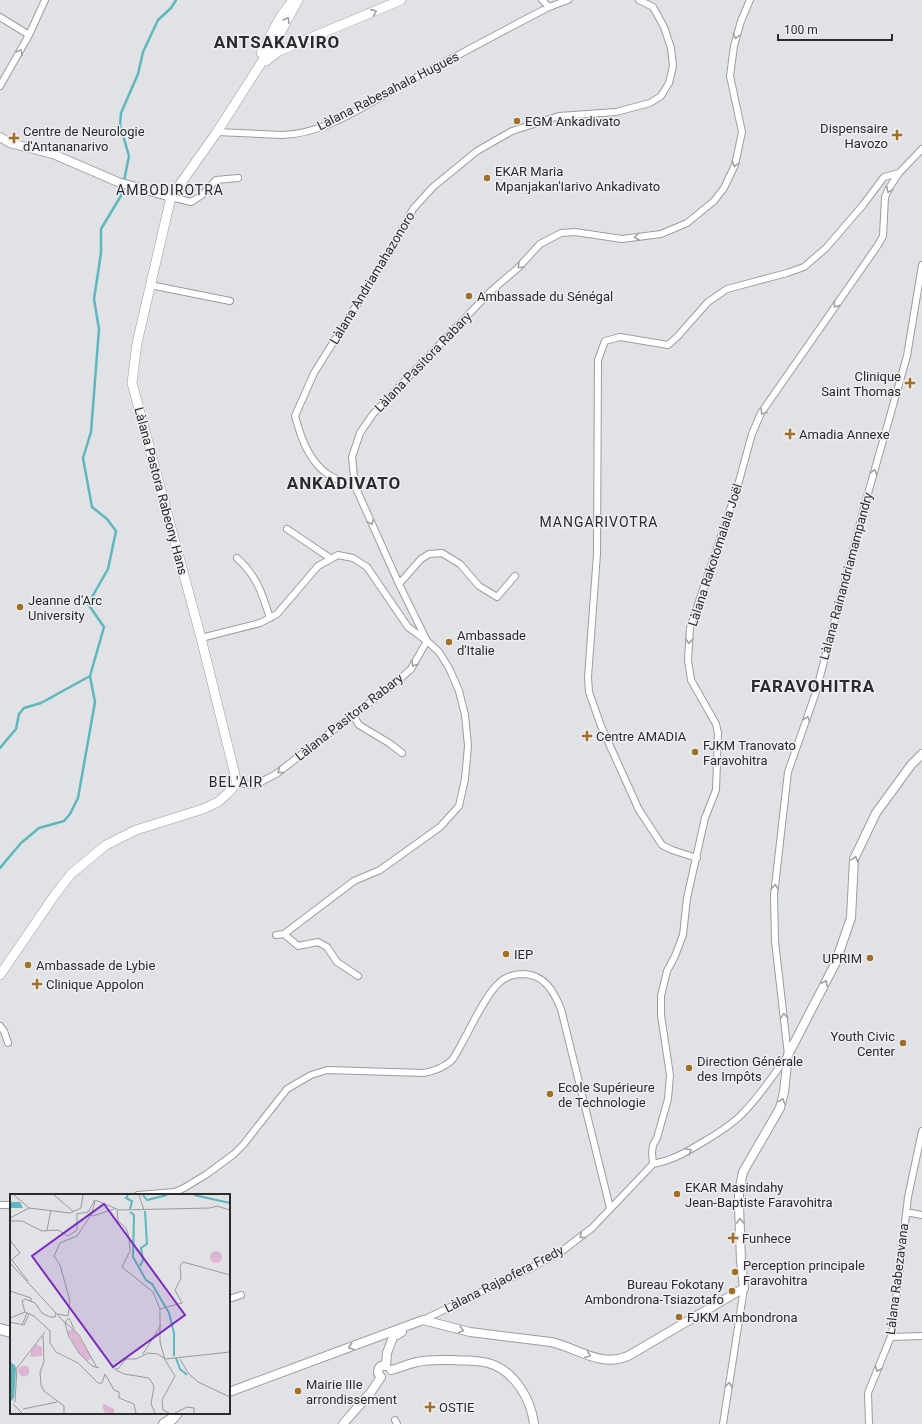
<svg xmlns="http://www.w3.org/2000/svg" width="922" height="1424" font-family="Roboto,sans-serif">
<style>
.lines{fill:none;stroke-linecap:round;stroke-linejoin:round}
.stream{stroke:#5db7bd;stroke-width:2.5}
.minor-casing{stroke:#9b9da0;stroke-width:8}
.tertiary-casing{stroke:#9b9da0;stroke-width:10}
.secondary-casing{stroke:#9b9da0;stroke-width:10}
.primary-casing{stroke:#9b9da0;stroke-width:12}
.minor{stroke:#fff;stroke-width:6}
.tertiary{stroke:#fff;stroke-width:8}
.secondary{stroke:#fff;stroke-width:9}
.primary{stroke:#fff;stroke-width:10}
.oneway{stroke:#9fa0a0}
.poi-dot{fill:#a16f25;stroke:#edeff2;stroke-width:1.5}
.labels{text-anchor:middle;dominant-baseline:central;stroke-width:3;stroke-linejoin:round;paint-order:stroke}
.street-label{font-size:13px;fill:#2a2b2c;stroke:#edeff2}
.poi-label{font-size:13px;fill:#2a2b2c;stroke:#edeff2;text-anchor:start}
.neighbourhood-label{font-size:14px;letter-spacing:1px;fill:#2a2b2c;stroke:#edeff2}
.district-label{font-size:17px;font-weight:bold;letter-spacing:1px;fill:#2a2b2c;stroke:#edeff2}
.inset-river{fill:none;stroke:#5db7bd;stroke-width:2}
.inset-road{fill:none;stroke:#97999b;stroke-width:1}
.view{fill:#7b2cbf;fill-opacity:0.15;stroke:#7b2cbf;stroke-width:2}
.inset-edge{fill:none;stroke:#2a2b2c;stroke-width:2}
</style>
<rect width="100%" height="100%" fill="#e0e2e5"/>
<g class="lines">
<path class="stream" d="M 124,181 L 129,156 L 120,125 L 121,113 L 138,74 L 143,52 L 158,20 L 171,8 L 176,0
M 0,748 L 16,729 L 19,714 L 24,708 L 41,703 L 90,676
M 0,868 L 21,843 L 39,828 L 64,821 L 70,814 L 78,798 L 95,702 L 90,676 L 104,627 L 88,604 L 108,569 L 116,531 L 107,519 L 92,507 L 83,458 L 91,432 L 99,329 L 94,299 L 101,253 L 101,229 L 122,194 L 123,186"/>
<defs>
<path id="minor" d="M 542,0 L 549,7
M 0,17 L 29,35
M 0,86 L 29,35 L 45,0
M 217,132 L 282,135 C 325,134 364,106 400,86 C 441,64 483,42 524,20 L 549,7 L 568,0
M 171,197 L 191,202 L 202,195 L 216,180 L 238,178
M 150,285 L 230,301
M 355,486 C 347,483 336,480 329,475 C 309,462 301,438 295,416 L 314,373 L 391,250 L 413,209 L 433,187 L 477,151 L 512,131 L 559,116 L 616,112 L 650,103 L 661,96 L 669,83 L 673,66 L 671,48 L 664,27 L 653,7 L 639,0
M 287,529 L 330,558
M 237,558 C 257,576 262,593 270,618
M 399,584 L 421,559 L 429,554 L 442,553 L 460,564 L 479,586 L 497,597 L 515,576
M 201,638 L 260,623 L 277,614 L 318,566 L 338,555 L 353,558 L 367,567 L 408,627 L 427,641 L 439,652 L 449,668 L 459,691 L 465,715 L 468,746 L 465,779 L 459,806 L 440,827 L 380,870 L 354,881 L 284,934 L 276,935
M 353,715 L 359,725 L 389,743 L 402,753
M 237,783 L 255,785 L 276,774 L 340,725 L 393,685 L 411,669 L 427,641 L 399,584 L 355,486 L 352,457 L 360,433 L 373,414 L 491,291 L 518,268 L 540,244 L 561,233 L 575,232 L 622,239 L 661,234 L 687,223 L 714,201 L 724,188 L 735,165 L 742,132 L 730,76 L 734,46 L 741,21 L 750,0
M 697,858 L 672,850 L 662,845 L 639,810 L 601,726 L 589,692 L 588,677 L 597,554 L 598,360 L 605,341 L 620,337 L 668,345 L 677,337 L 708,302 L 727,289 L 787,273 L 804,267 L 826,248 L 863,205 L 884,177 L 899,173
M 284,934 L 298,946 L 318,942 L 327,947 L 337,962 L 358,976
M 0,1026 L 4,1031 L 8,1043
M 653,1164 L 652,1153 L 653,1145 L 657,1138 L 668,1099 L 670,1075 L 661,1015 L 661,996 L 667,971 L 675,956 L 683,935 L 687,898 L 705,818 L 716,790 L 718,733 L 716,724 L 691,680 L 688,660 L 690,628 L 736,492 L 752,434 L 761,413 L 878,245 L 883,236 L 885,197 L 889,188 L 899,173 L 922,149
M 138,1195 L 175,1192 L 184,1188 L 207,1174 L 234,1154 L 243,1145 L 287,1089 L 311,1075 L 327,1070 L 424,1073 C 434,1071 443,1068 451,1061 C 455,1057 458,1050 461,1045 C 470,1029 486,994 499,983 C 506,976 515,974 524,974 C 545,975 554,992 561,1009 L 610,1208
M 0,1205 L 11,1205
M 906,1212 L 922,1215
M 229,1299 L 241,1295
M 423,1320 L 531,1268 L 562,1251 L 592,1228 L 653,1164 C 670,1161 683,1154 698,1145 C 713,1136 728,1128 741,1115 C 759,1098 773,1075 788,1055 L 775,941 L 774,895 L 788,772 L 816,692 L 865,504 L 907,356 L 922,265
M 891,1337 L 922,1336
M 395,1420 L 397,1424
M 723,1424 L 744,1288
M 869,1424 L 868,1393 L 892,1334 L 908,1197 L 922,1131"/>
<path id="tertiary" d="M 0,137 L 10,143 L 53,154 L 118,182 L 171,197
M 423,1320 L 470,1332 L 551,1342 C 578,1348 600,1368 628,1356 L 744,1288 L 741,1261 L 739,1205 L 739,1192 L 743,1172 L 780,1108 L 784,1092 L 788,1055 L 835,964 L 851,918 L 854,859 L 876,813 L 911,765 L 922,754
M 386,1366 L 387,1353 L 393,1337 L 402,1332
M 391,1370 C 399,1368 408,1364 417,1362 C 429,1359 442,1360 454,1360 C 465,1361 477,1360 488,1363 C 514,1370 531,1399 534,1424
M 381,1377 C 376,1373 378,1366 384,1365
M 229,1392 L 423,1320
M 343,1424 L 371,1392 L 381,1377"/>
<path id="secondary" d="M 261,53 L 281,16 L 293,0
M 266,61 L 279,51 L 401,0
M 0,975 L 54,896 L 71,874 L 106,845 L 136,830 L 203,809 L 218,802 L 228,793 L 237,783 L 201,638 L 132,383 L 137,343 L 171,197 L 217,132 L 279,35 L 298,0"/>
<path id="primary" d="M 0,1329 L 11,1332
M 164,1424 L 172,1419 L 177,1413"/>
</defs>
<use href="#minor" class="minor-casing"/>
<use href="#tertiary" class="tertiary-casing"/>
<use href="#secondary" class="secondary-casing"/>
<use href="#primary" class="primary-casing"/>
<use href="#minor" class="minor"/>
<use href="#tertiary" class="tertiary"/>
<use href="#secondary" class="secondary"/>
<use href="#primary" class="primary"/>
</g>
<defs><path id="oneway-chevron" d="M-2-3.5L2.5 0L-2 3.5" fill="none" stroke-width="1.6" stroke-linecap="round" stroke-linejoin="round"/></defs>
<g class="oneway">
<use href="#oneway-chevron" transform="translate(374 12) rotate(-24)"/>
<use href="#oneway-chevron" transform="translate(287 20) rotate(-60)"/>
<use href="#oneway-chevron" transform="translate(736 36) rotate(107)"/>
<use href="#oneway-chevron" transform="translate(20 52) rotate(-62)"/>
<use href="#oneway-chevron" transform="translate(735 164) rotate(107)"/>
<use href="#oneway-chevron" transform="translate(889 190) rotate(118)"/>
<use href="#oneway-chevron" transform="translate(637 237) rotate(173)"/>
<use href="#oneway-chevron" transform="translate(520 266) rotate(135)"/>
<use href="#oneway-chevron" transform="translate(836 305) rotate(125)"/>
<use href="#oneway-chevron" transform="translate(763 412) rotate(122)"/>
<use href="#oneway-chevron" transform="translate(874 472) rotate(-75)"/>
<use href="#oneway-chevron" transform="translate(371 522) rotate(66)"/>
<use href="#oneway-chevron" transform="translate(689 641) rotate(93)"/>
<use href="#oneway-chevron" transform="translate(414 664) rotate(122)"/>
<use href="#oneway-chevron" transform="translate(807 719) rotate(-71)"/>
<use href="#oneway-chevron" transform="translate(280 771) rotate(143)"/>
<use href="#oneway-chevron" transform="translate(855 859) rotate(-74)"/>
<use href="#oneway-chevron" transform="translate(775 887) rotate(-84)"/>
<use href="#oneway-chevron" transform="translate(825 983) rotate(-63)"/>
<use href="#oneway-chevron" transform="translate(784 1016) rotate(-96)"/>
<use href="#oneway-chevron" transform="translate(782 1101) rotate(-74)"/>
<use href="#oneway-chevron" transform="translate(689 1151) rotate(-31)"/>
<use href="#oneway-chevron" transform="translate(740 1221) rotate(-92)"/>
<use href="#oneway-chevron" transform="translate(582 1236) rotate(141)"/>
<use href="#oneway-chevron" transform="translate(461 1330) rotate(15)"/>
<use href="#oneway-chevron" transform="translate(351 1347) rotate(160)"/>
<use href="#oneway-chevron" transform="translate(588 1355) rotate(22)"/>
<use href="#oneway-chevron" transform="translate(878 1369) rotate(113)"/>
<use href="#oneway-chevron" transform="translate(729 1385) rotate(-81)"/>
</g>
<g class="poi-dot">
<circle cx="517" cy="121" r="4"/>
<path d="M895 129h4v4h4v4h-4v4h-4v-4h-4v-4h4z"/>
<path d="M12 132h4v4h4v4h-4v4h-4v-4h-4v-4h4z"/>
<circle cx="487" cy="178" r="4"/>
<circle cx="469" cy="296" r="4"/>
<path d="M908 377h4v4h4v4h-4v4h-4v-4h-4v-4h4z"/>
<path d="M788 428h4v4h4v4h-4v4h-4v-4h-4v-4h4z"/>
<circle cx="20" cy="607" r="4"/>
<circle cx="449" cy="642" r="4"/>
<path d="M585 730h4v4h4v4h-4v4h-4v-4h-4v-4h4z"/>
<circle cx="695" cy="752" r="4"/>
<circle cx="506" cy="954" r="4"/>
<circle cx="870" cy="958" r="4"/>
<circle cx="28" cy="965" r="4"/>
<path d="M35 978h4v4h4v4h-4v4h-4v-4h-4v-4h4z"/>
<circle cx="903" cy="1043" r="4"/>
<circle cx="689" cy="1068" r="4"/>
<circle cx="550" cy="1094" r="4"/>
<circle cx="677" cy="1194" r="4"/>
<path d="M731 1232h4v4h4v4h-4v4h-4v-4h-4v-4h4z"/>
<circle cx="735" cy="1272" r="4"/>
<circle cx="732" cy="1291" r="4"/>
<circle cx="679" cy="1317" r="4"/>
<circle cx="298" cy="1391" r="4"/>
<path d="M428 1401h4v4h4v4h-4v4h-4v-4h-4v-4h4z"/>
</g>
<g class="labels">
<g class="street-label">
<text transform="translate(388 91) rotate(-27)">Làlana Rabesahala Hugues</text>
<text transform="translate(372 278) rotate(-59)">Làlana Andriamahazonoro</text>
<text transform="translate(423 362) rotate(-46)">Làlana Pasitora Rabary</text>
<text transform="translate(161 491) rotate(75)">Làlana Pastora Rabeony Hans</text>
<text transform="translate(715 555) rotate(-72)">Làlana Rakotomalala Joël</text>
<text transform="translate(846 576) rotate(-75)">Làlana Rainandriamampandry</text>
<text transform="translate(349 717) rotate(-38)">Làlana Pasitora Rabary</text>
<text transform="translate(504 1279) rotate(-27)">Làlana Rajaofera Fredy</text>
<text transform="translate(897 1279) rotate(-83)">Làlana Rabezavana</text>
</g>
<g class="poi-label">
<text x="525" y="121">EGM Ankadivato</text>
<text x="888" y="128" text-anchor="end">Dispensaire<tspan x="888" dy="15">Havozo</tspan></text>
<text x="23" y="131">Centre de Neurologie<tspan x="23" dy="15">d'Antananarivo</tspan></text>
<text x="495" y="171">EKAR Maria<tspan x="495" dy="15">Mpanjakan'Iarivo Ankadivato</tspan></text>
<text x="477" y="296">Ambassade du Sénégal</text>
<text x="901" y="376" text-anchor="end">Clinique<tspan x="901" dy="15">Saint Thomas</tspan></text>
<text x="799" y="434">Amadia Annexe</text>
<text x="28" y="600">Jeanne d'Arc<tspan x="28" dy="15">University</tspan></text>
<text x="457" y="635">Ambassade<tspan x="457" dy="15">d'Italie</tspan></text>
<text x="596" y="736">Centre AMADIA</text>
<text x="703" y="745">FJKM Tranovato<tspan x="703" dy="15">Faravohitra</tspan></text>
<text x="514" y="954">IEP</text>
<text x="862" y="958" text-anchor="end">UPRIM</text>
<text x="36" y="965">Ambassade de Lybie</text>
<text x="46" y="984">Clinique Appolon</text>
<text x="895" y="1036" text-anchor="end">Youth Civic<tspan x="895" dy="15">Center</tspan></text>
<text x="697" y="1061">Direction Générale<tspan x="697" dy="15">des Impôts</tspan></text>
<text x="558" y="1087">Ecole Supérieure<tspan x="558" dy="15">de Technologie</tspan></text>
<text x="685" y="1187">EKAR Masindahy<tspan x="685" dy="15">Jean-Baptiste Faravohitra</tspan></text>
<text x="742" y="1238">Funhece</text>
<text x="743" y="1265">Perception principale<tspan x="743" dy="15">Faravohitra</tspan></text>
<text x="724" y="1284" text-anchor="end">Bureau Fokotany<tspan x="724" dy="15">Ambondrona-Tsiazotafo</tspan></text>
<text x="687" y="1317">FJKM Ambondrona</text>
<text x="306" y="1384">Mairie IIIe<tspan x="306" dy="15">arrondissement</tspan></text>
<text x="439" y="1407">OSTIE</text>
</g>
<g class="neighbourhood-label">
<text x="170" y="190">AMBODIROTRA</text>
<text x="599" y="522">MANGARIVOTRA</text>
<text x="236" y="782">BEL'AIR</text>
</g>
<g class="district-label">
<text x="277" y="42">ANTSAKAVIRO</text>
<text x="344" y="483">ANKADIVATO</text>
<text x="813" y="686">FARAVOHITRA</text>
</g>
</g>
<g transform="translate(10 1194)">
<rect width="220" height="220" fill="#e0e2e5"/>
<path d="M200 63a6 6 0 1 1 12 0a6 6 0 1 1-12 0ZM 64,135 L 82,164 L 77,167 L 69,159 L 57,137 ZM 26,150 L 32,153 L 32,162 L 20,163 L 21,157 ZM8.5 177a5.5 5.5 0 1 1 11 0a5.5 5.5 0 1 1-11 0ZM 94,210 L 104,215 L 104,219 L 95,219 L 92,212 Z" fill="#dbb5d2"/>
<path d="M 0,8 L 10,8 L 13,14 L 0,14 ZM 0,168 L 5,171 L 6,175 L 4,204 L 0,208 Z" fill="#5db7bd"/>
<path class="inset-river" d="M 118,1 L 116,4 L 122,7 L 120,15M 133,1 L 137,6 L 157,1M 184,1 L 220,9M 120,18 L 124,21 L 123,63 L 136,86 L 142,90 L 159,119 L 164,139 L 164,162M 130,72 L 133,66 L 131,54 L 137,50 L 135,17M 166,164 L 170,175 L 177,181"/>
<path class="inset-road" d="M 4,1 L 19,14 L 60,19 L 71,14 L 73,1M 44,1 L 64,18M 129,1 L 134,16M 83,7 L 85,8 L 81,21 L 83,22 L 104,15M 107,16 L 108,27 L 116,34 L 119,43 L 120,57 L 112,73 L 143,98 L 150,115 L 150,148 L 155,166 L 165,182 L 152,206 L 153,216 L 159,219M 66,20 L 78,18 L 85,6 L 109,16 L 200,14 L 207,12 L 220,16M 0,24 L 19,14M 0,27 L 12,27 L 32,37 L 48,36 L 58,42 L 67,36 L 67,21M 37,36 L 41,16M 67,42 L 81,21M 0,46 L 10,59 L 0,67M 2,66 L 18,87M 0,69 L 55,129 L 59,143 L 69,159 L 82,172 L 89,174M 0,97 L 21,104 L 21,107M 150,115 L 172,109 L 165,96 L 171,84 L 170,72 L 173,68 L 220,81M 46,119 L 45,123 L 40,123 L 32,119 L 25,109 L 15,105 L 12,107 L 15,118 L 24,122 L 40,137 L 40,149 L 46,158 L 68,169 L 88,189 L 92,189 L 95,180M 48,120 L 58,122 L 60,107 L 50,71 L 44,62 L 50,49 L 67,42M 0,124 L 15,118M 0,128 L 14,131 L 19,120M 55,128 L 59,124 L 64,135M 55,128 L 69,141 L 87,174M 12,131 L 17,119M 33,142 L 34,168 L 30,178 L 31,191 L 34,197 L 54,212 L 54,219M 133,160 L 151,131M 155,165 L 220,158M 170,165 L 178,179 L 188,188 L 220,203M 7,174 L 35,138M 104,175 L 108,175 L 116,165 L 126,165 L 138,159 L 148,160 L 155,165M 106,176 L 114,180 L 139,184 L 144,192 L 141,210 L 145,219M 95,180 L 104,196 L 109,198 L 109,204 L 124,210 L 126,219M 5,208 L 7,173M 3,210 L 12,219M 13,215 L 47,208M 165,219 L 177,213 L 184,214 L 184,219"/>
<path class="view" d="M 94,10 L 175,121 L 103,173 L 22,62 Z"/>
<rect width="220" height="220" class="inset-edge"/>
</g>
<path d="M778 34v6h114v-6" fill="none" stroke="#2a2b2c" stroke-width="2"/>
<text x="784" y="34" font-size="12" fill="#2a2b2c" stroke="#edeff2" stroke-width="3" paint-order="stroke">100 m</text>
</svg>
